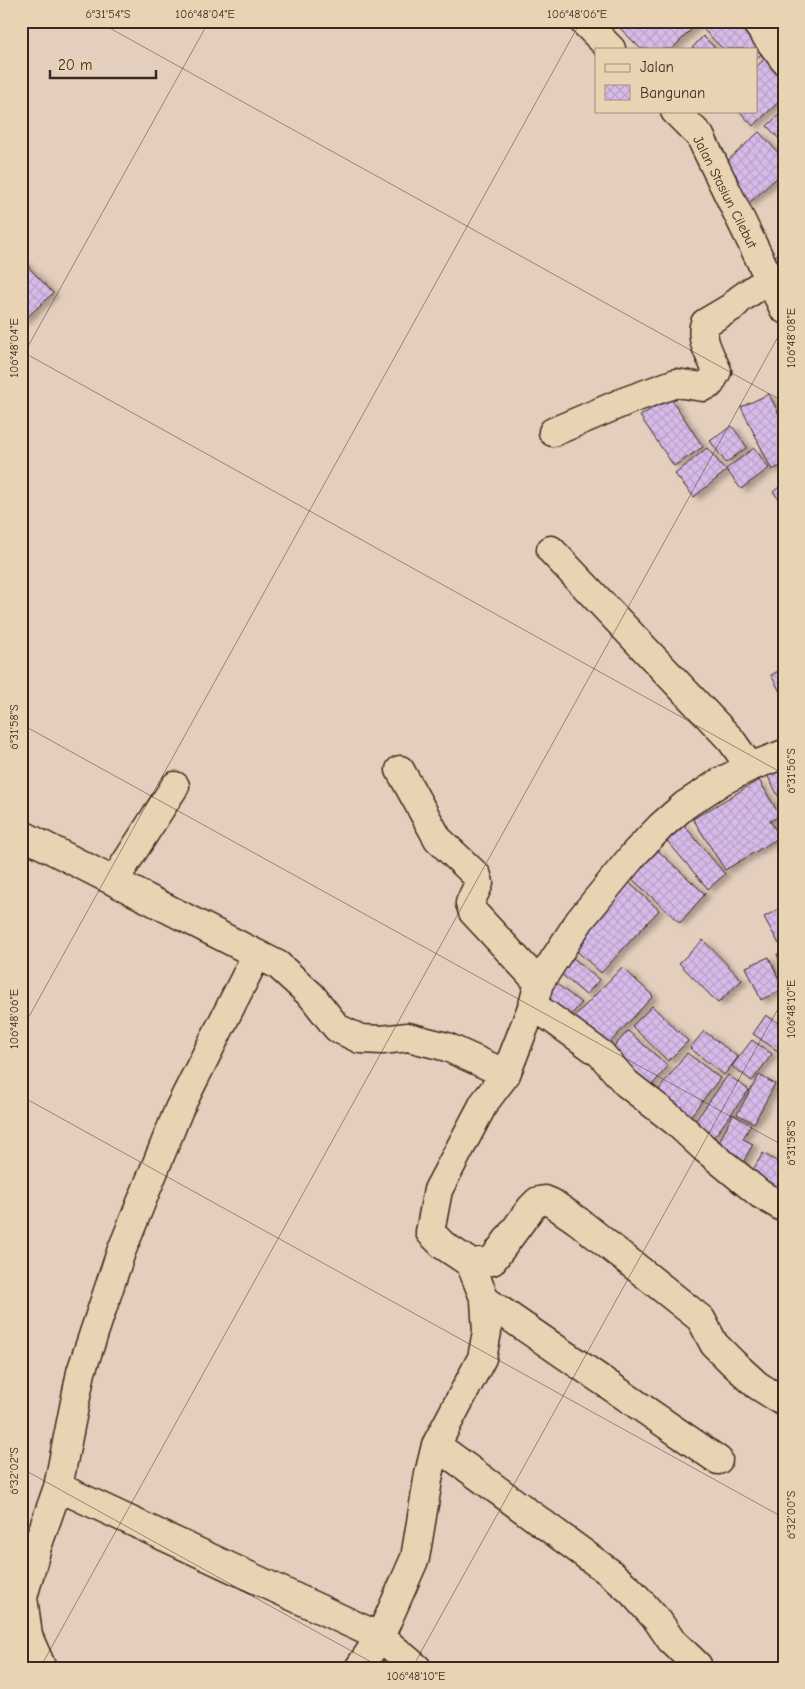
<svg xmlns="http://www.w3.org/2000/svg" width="805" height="1689" font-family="'Comic Neue',sans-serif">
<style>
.building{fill:url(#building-cross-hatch);stroke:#3b2a1e;filter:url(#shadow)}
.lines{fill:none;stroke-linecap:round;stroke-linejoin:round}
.street-casing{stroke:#3b2a1e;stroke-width:31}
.street{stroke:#e8d3b2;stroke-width:28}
.ticks{fill:none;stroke:#3b2a1e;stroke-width:1;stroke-opacity:0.45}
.labels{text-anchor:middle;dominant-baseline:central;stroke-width:4.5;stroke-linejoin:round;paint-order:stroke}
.street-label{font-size:14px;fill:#3b2a1e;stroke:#e8d3b2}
.neatline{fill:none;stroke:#3b2a1e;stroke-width:2}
.ticks-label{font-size:12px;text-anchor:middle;fill:#3b2a1e}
</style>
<defs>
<pattern id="building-cross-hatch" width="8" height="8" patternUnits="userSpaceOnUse" patternTransform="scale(1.25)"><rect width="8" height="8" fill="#d6bbe9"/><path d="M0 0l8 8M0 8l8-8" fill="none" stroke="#b9a1c7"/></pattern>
<filter id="shadow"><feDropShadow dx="5.5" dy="3" stdDeviation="2.5" flood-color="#0004"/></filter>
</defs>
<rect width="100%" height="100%" fill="#e4cebd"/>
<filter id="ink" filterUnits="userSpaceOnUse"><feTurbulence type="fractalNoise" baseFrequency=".02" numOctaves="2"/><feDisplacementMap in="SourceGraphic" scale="10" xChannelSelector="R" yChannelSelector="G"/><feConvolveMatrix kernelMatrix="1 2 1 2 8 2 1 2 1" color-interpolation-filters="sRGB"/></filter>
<g filter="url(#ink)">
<path class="building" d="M 613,21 L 700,21 L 672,49 L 641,49 Z
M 703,21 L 740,21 L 767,48 L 756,59 L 756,49 L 723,49 L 699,25 Z
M 703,36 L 716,49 L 691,49 Z
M 770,54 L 784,68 L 784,97 L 753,126 L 739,111 L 756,111 L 756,67 Z
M 784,110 L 784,144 L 767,126 Z
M 759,132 L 784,159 L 784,171 L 748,204 L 729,184 L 737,176 L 725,163 Z
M 784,248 L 784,285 L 765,265 Z
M 21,259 L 53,293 L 22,322 L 21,321 Z
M 769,394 L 784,424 L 784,464 L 772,470 L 741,407 Z
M 670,397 L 703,447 L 674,466 L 640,416 Z
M 732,426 L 747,447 L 726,463 L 710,441 Z
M 707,448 L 726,471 L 694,497 L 675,474 Z
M 754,448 L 769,468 L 741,489 L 726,469 Z
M 784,483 L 784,505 L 773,492 Z
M 784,668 L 784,699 L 771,675 Z
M 784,764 L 784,807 L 766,773 Z
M 759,780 L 780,816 L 770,821 L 780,837 L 725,870 L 693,819 Z
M 681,822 L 725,874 L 708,889 L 664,837 Z
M 784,826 L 784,841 L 777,829 Z
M 655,848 L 705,894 L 680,923 L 629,876 Z
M 626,880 L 659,910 L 601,973 L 569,944 Z
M 784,906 L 784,941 L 779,944 L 764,917 Z
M 703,940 L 742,980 L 718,1003 L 679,963 Z
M 566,952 L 599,980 L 586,995 L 553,967 Z
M 784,952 L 784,976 L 777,954 Z
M 769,957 L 783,989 L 761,1000 L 746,967 Z
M 622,967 L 653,996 L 606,1047 L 574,1017 Z
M 548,982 L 554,987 L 557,984 L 581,1003 L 567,1020 L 537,996 Z
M 784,994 L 784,1006 L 780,996 Z
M 652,1006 L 688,1041 L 668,1061 L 632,1026 Z
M 766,1015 L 784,1027 L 784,1055 L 753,1034 Z
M 628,1031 L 668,1066 L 647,1091 L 606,1055 Z
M 704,1031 L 738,1057 L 724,1075 L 690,1048 Z
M 752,1040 L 772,1054 L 752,1081 L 732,1066 Z
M 687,1053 L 720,1078 L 686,1122 L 653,1097 Z
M 728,1075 L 749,1090 L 714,1137 L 694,1123 Z
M 759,1075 L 775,1084 L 754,1123 L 737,1114 Z
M 733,1114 L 751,1124 L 743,1139 L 753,1144 L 740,1168 L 713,1154 Z
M 763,1153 L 784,1166 L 784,1189 L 780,1196 L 748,1178 Z"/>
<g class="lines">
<defs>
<path id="street" d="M 583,21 L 611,49
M 755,21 L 784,60
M 675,111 L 700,136 L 784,309
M 553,432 L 626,401 L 676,383 L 703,387 L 710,384 L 717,371 C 711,356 699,339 705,323 L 732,307 L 740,299 L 769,279
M 551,550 L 731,740 L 750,767
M 400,770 L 438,839 L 477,876 L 479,883 L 470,903 L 473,912 L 539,983
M 21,834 L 278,965 L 312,996 L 337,1028 L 360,1039 L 382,1040 L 408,1037 L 447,1047 L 506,1074
M 114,881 L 175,786
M 533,1005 L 601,1054 L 626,1083 L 676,1122 L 704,1148 L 760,1194 L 784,1208
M 470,1263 L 492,1261 L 531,1208 L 538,1201 L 545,1200 L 552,1203 L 578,1221 L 701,1319 L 714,1344 L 733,1363 L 757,1385 L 784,1402
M 485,1300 L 718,1460
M 436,1445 L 609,1572 L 631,1591 L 658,1621 L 671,1640 L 697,1665 L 696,1668
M 58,1487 L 380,1637 L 417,1668
M 42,1668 L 28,1636 L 23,1597 L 37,1547 L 58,1487 L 81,1372 L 121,1252 L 179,1109 L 257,954
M 359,1668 L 380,1637 L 415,1558 L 429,1474 L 436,1445 L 482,1358 L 487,1332 L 485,1300 L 470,1263 L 443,1245 L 430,1232 L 438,1190 L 484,1103 L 506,1074 L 533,1005 L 539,983 L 580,920 L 635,853 L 661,826 L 685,805 L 722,781 L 750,767 L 784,754"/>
</defs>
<use href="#street" class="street-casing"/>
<use href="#street" class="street"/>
</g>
</g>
<path class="ticks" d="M 97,21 L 784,402M 768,21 L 784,30M 21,351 L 784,774M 21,359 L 209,21M 21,724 L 784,1146M 21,1031 L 581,21M 21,1096 L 784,1518M 21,1468 L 382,1668M 40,1668 L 784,326M 412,1668 L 784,998"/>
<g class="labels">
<g class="street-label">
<text transform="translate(725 192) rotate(63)">Jalan Stasiun Cilebut</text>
</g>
</g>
<rect width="805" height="1689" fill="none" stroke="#e8d3b2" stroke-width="55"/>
<rect x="595" y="48" width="162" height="65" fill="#e8d3b2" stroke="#a38f77"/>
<rect x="605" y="64" width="25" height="8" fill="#e8d3b2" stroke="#a38f77"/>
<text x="640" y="72" font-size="15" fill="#3b2a1e">Jalan</text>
<rect x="605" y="85" width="25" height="15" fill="url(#building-cross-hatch)" stroke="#a38f77"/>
<text x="640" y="98" font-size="15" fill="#3b2a1e">Bangunan</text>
<path d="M50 70v8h106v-8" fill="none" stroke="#3b2a1e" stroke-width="2.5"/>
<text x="58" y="70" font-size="15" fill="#3b2a1e" stroke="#e8d3b2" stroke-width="4" paint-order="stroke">20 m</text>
<rect x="28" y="28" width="750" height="1634" class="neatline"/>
<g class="ticks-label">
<text x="108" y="18">6°31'54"S</text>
<text x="205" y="18">106°48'04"E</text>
<text x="577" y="18">106°48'06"E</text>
<text transform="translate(791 338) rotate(-90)" y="4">106°48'08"E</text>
<text transform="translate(14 348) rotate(-90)" y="4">106°48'04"E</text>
<text transform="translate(14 727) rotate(-90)" y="4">6°31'58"S</text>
<text transform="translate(791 771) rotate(-90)" y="4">6°31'56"S</text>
<text transform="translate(791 1009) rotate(-90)" y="4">106°48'10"E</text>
<text transform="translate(14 1019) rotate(-90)" y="4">106°48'06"E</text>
<text transform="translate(791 1143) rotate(-90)" y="4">6°31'58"S</text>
<text transform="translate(14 1471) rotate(-90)" y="4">6°32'02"S</text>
<text transform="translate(791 1515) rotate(-90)" y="4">6°32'00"S</text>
<text x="416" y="1680">106°48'10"E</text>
</g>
</svg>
